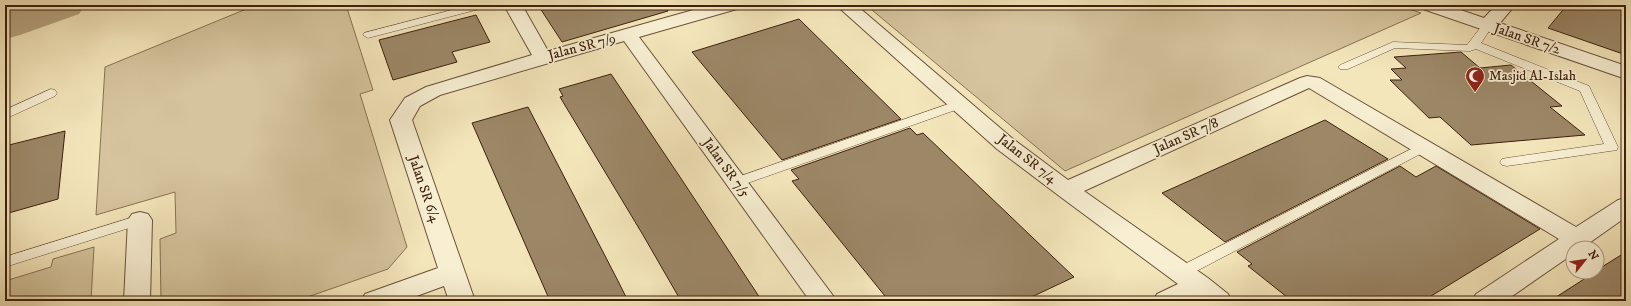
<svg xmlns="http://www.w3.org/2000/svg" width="1631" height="306" font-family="'IM FELL DW Pica',serif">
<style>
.green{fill:#d5c49d;stroke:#897254}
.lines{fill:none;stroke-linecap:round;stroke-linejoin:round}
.river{fill:#b6a380;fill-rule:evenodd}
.building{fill:#9c8767;stroke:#3d200c}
.lane-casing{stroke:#6b5238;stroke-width:1}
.street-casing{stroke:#6b5238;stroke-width:2}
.lane{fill:#f8efd3;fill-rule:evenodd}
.street{fill:#f8efd3;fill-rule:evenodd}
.labels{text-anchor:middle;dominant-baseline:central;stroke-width:3.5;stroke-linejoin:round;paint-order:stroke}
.street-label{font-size:14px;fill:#3d200c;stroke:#f8efd3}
.poi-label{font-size:14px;fill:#3d200c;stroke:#f8efd3;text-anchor:start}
</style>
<rect width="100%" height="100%" fill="#f4e6bb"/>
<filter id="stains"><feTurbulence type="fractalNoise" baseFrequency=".005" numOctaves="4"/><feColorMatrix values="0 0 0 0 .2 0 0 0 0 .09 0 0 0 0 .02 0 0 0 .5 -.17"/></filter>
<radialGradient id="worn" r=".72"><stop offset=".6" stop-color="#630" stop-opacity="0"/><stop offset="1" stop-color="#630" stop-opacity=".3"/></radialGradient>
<path class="green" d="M 256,5 L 346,5 L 373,90 L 360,94 L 407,247 L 388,269 L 296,301 L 161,301 L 160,239 L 176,233 L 175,192 L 96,215 L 105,67 Z
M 866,5 L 1397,5 L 1421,13 L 1065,171 Z
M 94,247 L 91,301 L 5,301 L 5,281 L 51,267 L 53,259 Z"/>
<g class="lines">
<path class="river" d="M 26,5 L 85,5 L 79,14 L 20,35 L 5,39 L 5,12 Z"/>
</g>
<path class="building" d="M 538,5 L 667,5 L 668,11 L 562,42 Z
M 1567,5 L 1626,5 L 1626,55 L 1548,28 Z
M 476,15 L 490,42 L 452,52 L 457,62 L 393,80 L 379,40 Z
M 799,19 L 853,72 L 901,119 L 782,160 L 692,52 Z
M 1461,52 L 1480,68 L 1511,65 L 1562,106 L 1550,107 L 1585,135 L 1471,145 L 1440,117 L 1429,118 L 1390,80 L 1402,80 L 1391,69 L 1406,68 L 1394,57 Z
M 611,74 L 682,180 L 762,301 L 681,301 L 643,235 L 560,97 L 563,96 L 559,89 Z
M 528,107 L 617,279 L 628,301 L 550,301 L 472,123 Z
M 1325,120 L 1388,159 L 1225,242 L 1162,193 Z
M 910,128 L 917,135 L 923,133 L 1074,277 L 1023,301 L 889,301 L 792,181 L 799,179 L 791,170 Z
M 65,131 L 58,199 L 5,214 L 5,146 Z
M 1400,166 L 1416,177 L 1436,166 L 1540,229 L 1423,301 L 1292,301 L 1248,266 L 1252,264 L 1237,252 Z
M 1626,252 L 1626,301 L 1550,301 L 1595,272 L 1597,272 L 1597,270 Z"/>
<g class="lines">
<defs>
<path id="lane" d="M 471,5 L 488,5 L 487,7 L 368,38 L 363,35 L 364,33 Z
M 1488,22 L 1493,25 L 1481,43 L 1589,86 L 1618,147 L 1617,150 L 1507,166 L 1502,165 L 1500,162 L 1502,159 L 1507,158 L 1604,144 L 1580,91 L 1476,49 L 1470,51 L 1395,48 L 1348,69 L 1340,69 L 1338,67 L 1340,65 L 1393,42 L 1467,45 L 1484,23 Z
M 51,89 L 55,90 L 57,93 L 55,96 L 5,119 L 5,110 Z
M 960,100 L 964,101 L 966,104 L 964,107 L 742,185 L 737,187 L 732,185 L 730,182 L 732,179 Z
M 1423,143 L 1428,144 L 1429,147 L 1428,150 L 1187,276 L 1182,278 L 1177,276 L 1174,272 L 1177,268 Z
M 140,215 L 145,217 L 147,220 L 145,223 L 5,267 L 5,257 Z"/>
<path id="street" d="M 504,5 L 522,5 L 548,51 L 711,5 L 740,5 L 737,9 L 639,37 L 837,301 L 810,301 L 624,41 L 440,95 L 420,106 L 412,120 L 475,301 L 449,301 L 444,286 L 403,301 L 361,301 L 365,294 L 438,268 L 390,120 L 405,98 L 426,87 L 532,55 Z
M 836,5 L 856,5 L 1013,139 L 1068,180 L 1300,78 L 1307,76 L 1320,78 L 1576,227 L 1618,200 L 1626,198 L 1626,217 L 1582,248 L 1573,248 L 1573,254 L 1505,301 L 1472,301 L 1476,294 L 1559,239 L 1309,88 L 1084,191 L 1208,278 L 1228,294 L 1232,301 L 1201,301 L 1197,298 L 1190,301 L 1153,301 L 1157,294 L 1178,284 L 1058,195 L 997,149 Z
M 1420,5 L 1446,5 L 1484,18 L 1496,5 L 1515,5 L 1500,23 L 1626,66 L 1626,79 L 1423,9 Z
M 140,212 L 148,214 L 152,220 L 150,301 L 124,301 L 128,220 L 132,214 Z"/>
</defs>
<use href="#lane" class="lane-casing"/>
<use href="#street" class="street-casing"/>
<use href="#lane" class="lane"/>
<use href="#street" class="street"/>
</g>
<defs>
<symbol id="mosque-pin" viewBox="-11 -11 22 30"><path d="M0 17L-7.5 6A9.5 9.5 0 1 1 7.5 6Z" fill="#8f2418" stroke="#f8efd3"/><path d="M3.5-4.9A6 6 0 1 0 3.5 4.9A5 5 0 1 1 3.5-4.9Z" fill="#fff"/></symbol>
</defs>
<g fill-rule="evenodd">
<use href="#mosque-pin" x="1464" y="65" width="22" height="30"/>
</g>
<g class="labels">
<g class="street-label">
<text transform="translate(1527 39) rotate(19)">Jalan SR 7/2</text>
<text transform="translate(582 47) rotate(-15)">Jalan SR 7/9</text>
<text transform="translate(1186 136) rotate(-24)">Jalan SR 7/8</text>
<text transform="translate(1027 159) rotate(38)">Jalan SR 7/4</text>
<text transform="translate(726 168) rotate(54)">Jalan SR 7/5</text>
<text transform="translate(424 189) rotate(71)">Jalan SR 6/4</text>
</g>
<g class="poi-label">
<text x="1489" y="76">Masjid Al-Islah</text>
</g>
</g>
<rect width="1631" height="306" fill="none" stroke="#f4e6bb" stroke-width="20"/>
<rect x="6" y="6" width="1619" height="294" fill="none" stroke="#3d200c" stroke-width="2"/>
<rect x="10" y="10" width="1611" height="286" fill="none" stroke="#3d200c"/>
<g transform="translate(1585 260) rotate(60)"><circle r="19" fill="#f8efd3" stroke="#ad9c83"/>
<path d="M0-3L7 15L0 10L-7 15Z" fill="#8f2418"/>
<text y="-6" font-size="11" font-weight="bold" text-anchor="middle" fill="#3d200c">N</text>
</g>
<rect width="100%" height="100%" filter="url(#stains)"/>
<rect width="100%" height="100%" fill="url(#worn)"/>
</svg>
